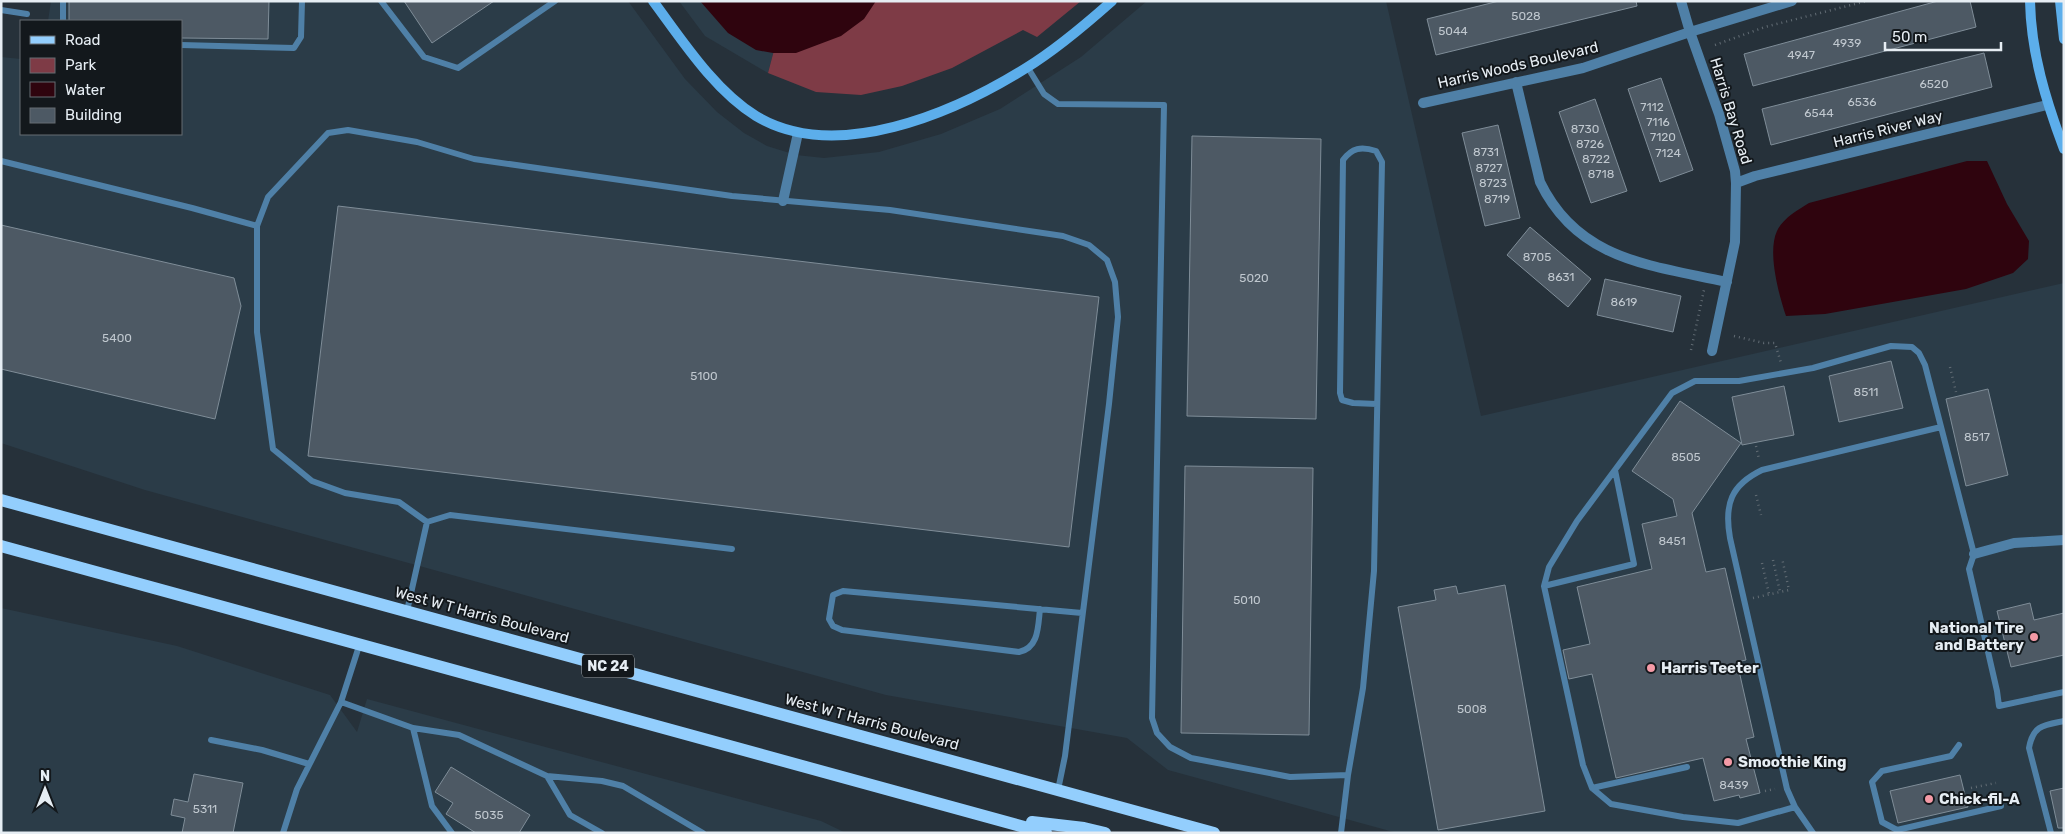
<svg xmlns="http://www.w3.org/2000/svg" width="2065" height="834" font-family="Rubik,sans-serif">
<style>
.built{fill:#2b3c48}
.green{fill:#7e3b46}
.water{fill:#2f040e}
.building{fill:#4d5964;stroke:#7f8d98}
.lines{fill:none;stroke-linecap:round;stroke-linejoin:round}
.path{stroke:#626c74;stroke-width:2.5;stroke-dasharray:1 4;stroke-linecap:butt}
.lane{stroke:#4f80a7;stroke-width:6}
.street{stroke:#4f80a7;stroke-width:10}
.secondary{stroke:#5caeeb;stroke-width:10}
.primary{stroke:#93cefd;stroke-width:12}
.poi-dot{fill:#f49aa6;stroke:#13181c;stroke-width:2}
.labels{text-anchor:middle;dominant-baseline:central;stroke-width:4;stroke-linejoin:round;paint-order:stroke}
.number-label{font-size:12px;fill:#c0c8cf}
.shield{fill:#13181c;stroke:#a7adb2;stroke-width:1}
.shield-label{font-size:14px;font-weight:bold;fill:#e6edf3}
.street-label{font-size:15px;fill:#e6edf3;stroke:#13181c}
.poi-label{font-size:15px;font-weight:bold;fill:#e6edf3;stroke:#13181c;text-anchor:start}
</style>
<rect width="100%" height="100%" fill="#26313a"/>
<path class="built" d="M 51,1 L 628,1 L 685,79 L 717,112 L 744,133 L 767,146 L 796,155 L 824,158 L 879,152 L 941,134 L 1000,109 L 1081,57 L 1147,1 L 1386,1 L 1481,416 L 2064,283 L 2064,833 L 1397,833 L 1168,770 L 1127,738 L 886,695 L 145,490 L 1,443 L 1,57 L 21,59 L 21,134 L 181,134 L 181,21 L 48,21 Z
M 679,1 L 787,1 L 768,73 L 705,36 Z
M 1,608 L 177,646 L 330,695 L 357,732 L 367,699 L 821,821 L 846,833 L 1,833 Z"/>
<path class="green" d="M 787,1 L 1081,1 L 1037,37 L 1023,30 L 952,68 L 902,86 L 861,95 L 816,92 L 768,73 Z"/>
<path class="water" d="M 700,1 L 876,1 L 864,19 L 841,36 L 796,53 L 773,53 L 756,50 L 728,33 Z
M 1967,161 L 1987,161 L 2007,204 L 2029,241 L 2028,259 L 2013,273 L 1966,289 L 1825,314 L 1786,316 C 1779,295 1767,252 1777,231 C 1783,218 1798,210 1809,203 Z"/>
<path class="building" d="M 69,1 L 269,1 L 268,39 L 181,38 L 181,21 L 69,21 Z
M 404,1 L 494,1 L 432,43 Z
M 1499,1 L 1636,1 L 1637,6 L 1436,55 L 1427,19 Z
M 1938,1 L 1970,1 L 1976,27 L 1753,86 L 1744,54 Z
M 1984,53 L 1992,87 L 1771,145 L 1762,109 Z
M 1661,78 L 1693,170 L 1660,182 L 1628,89 Z
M 1595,99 L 1627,191 L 1591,203 L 1559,112 Z
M 1498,125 L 1520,218 L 1485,226 L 1462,133 Z
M 1192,136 L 1321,139 L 1316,419 L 1187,416 Z
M 338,206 L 1099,297 L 1069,547 L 308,456 Z
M 1,225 L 234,278 L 241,306 L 215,419 L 1,369 Z
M 1530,227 L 1591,279 L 1568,307 L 1507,255 Z
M 1605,279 L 1681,296 L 1673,332 L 1597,315 Z
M 1891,361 L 1903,408 L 1839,422 L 1829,376 Z
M 1784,386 L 1794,435 L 1742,445 L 1732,397 Z
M 1988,389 L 2008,475 L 1966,486 L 1946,399 Z
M 1680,401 L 1741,443 L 1692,513 L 1706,572 L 1725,568 L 1746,660 L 1737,662 L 1754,737 L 1746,739 L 1760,793 L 1740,798 L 1739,795 L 1714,801 L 1703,758 L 1616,778 L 1592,674 L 1569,679 L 1563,650 L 1590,644 L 1577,587 L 1652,569 L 1642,524 L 1677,516 L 1673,499 L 1632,471 Z
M 1185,466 L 1313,468 L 1309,735 L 1181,733 Z
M 1505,585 L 1545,811 L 1438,830 L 1398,607 L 1436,600 L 1434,590 L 1456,586 L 1458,594 Z
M 2030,603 L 2034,620 L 2064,613 L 2064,655 L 2011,667 L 1997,611 Z
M 451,767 L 530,815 L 519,833 L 476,833 L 446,814 L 453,803 L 435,792 Z
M 194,774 L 243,783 L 233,833 L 182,833 L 185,818 L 171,815 L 174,799 L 188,802 Z
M 1960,775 L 1968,807 L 1898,823 L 1890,791 Z
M 2064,788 L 2064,828 L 2058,828 L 2050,791 Z"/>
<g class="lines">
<path class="path" d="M 1715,45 L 1765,27 L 1867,1
M 1734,336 L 1764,343 L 1775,343 L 1781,363
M 1691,350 L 1704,290
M 1950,367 L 1956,392
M 1756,446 L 1759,459
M 1756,495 L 1761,515
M 1773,560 L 1780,592
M 1762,563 L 1769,594
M 1753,598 L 1789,590 L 1782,558
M 1971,788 L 1996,783
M 1765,791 L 1775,789"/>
<path class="lane" d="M 381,1 L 424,57 L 458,68 L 555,1
M 1,10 L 27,14
M 63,21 L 63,1
M 181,45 L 294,48 L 301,37 L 302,1
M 1028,68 L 1044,94 L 1058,104 L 1164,105 L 1152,718 L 1157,733 L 1170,747 L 1191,758 L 1290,777 L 1348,775 L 1363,688 L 1374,571 L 1382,162 L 1376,151 C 1361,146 1352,148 1343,160 L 1340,393 L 1342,400 L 1353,403 L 1377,404
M 1,161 L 192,208 L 257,226
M 427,522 L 450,515 L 732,549
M 1544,586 L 1634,564 L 1615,470
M 1040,609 C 1038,626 1039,648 1019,652 L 842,630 L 833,626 L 829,619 L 833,595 L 843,591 L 1082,613
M 407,611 L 427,522 L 399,502 L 345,493 L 312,481 L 273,449 L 257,332 L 257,226 L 268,197 L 328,133 L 348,130 L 417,142 L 474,159 L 732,196 L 890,210 L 1063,236 L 1089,245 L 1107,260 L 1115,282 L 1118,317 L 1109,404 L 1065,756 L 1058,790
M 360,643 L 341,702 L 413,728 L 459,735 L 547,776 L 570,815 L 602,833
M 413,728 L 432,806 L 452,833
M 211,740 L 262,750 L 309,764
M 1959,745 L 1951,756 L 1882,771 L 1872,782 L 1882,822 L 1897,830 L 2001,806
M 547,776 L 602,781 L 623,786 L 703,833
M 1592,788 L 1687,767
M 1795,807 L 1738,823 L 1683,817 L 1611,804 L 1592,788 L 1583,765 L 1544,586 L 1549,567 L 1577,521 L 1672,393 L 1695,381 L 1739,381 L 1813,368 L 1891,346 L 1912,347 L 1919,353 L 1925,365 L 1974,554 L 1969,569 L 1997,691 L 1999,706 L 2064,692
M 283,833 L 297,789 L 341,702
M 1341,833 L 1348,775
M 1813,833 L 1795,807 L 1787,789 L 1730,538 C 1724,504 1731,485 1762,470 L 1941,427
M 2051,833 L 2029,748 C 2033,725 2044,725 2064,721"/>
<path class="street" d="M 1681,1 L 1690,32 L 1719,114 L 1735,171 L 1736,183 L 1735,242 L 1712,351
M 1516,82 L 1540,182 C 1578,261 1651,265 1727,282
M 1423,103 L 1583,68 L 1690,32 L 1792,1
M 1736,183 L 1755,176 L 2047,105
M 783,201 L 798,133
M 1974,554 L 2014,543 L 2064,540"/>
<path class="secondary" d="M 653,1 C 682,40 714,90 756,116 C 836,164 954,113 1026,68 C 1057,49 1085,25 1112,1
M 2030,1 C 2031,53 2046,101 2064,149
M 2060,1 L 2064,39"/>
<path class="primary" d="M 1,500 L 1214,833
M 1,546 L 1046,833
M 1032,822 L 1084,828 L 1105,833"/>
</g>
<g class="poi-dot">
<circle cx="2034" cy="637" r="5"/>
<circle cx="1651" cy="668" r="5"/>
<circle cx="1728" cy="762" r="5"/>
<circle cx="1929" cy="799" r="5"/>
</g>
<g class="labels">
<g class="number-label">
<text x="1526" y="16">5028</text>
<text x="1453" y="31">5044</text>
<text x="1847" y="43">4939</text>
<text x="1801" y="55">4947</text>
<text x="1934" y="84">6520</text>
<text x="1862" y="102">6536</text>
<text x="1652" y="107">7112</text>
<text x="1819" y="113">6544</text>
<text x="1658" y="122">7116</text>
<text x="1585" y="129">8730</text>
<text x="1663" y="137">7120</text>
<text x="1590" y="144">8726</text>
<text x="1486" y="152">8731</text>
<text x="1668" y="153">7124</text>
<text x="1596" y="159">8722</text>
<text x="1489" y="168">8727</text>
<text x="1601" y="174">8718</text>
<text x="1493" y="183">8723</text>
<text x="1497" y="199">8719</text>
<text x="1537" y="257">8705</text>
<text x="1561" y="277">8631</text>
<text x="1254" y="278">5020</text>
<text x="1624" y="302">8619</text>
<text x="117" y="338">5400</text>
<text x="704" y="376">5100</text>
<text x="1866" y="392">8511</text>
<text x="1977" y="437">8517</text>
<text x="1686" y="457">8505</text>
<text x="1672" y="541">8451</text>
<text x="1247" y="600">5010</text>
<text x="1472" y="709">5008</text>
<text x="1734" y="785">8439</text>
<text x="205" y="809">5311</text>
<text x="489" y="815">5035</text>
</g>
<rect class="shield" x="582" y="654.5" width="52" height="23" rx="4"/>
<g class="shield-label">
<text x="608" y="666">NC 24</text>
</g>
<g class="street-label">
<text transform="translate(1518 65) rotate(-13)">Harris Woods Boulevard</text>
<text transform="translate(1731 111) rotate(73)">Harris Bay Road</text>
<text transform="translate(1888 129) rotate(-14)">Harris River Way</text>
<text transform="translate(482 615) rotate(15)">West W T Harris Boulevard</text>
<text transform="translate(872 722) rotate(15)">West W T Harris Boulevard</text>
</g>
<g class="poi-label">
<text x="2024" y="628" text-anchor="end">National Tire<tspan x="2024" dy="17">and Battery</tspan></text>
<text x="1661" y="668">Harris Teeter</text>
<text x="1738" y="762">Smoothie King</text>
<text x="1939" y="799">Chick-fil-A</text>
</g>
</g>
<rect width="2065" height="834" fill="none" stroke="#e6edf3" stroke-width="5"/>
<rect x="20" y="20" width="162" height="115" fill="#13181c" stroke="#676d72"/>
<rect x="30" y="36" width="25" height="8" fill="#93cefd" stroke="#676d72"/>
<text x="65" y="45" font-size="15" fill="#e6edf3">Road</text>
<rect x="30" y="58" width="25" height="15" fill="#7e3b46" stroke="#676d72"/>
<text x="65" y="70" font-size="15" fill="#e6edf3">Park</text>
<rect x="30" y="82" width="25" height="15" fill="#2f040e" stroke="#676d72"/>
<text x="65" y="95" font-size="15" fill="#e6edf3">Water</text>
<rect x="30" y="108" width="25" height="15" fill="#4d5964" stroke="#676d72"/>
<text x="65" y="120" font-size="15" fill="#e6edf3">Building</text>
<g transform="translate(45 789)" stroke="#13181c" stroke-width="4" paint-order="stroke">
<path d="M0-4L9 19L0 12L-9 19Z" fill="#e6edf3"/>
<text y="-8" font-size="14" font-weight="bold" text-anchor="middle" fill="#e6edf3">N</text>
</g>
<path d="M1885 42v8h116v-8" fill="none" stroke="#e6edf3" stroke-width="2.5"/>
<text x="1892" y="42" font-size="15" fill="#e6edf3" stroke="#13181c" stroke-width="4" paint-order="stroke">50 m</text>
</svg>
